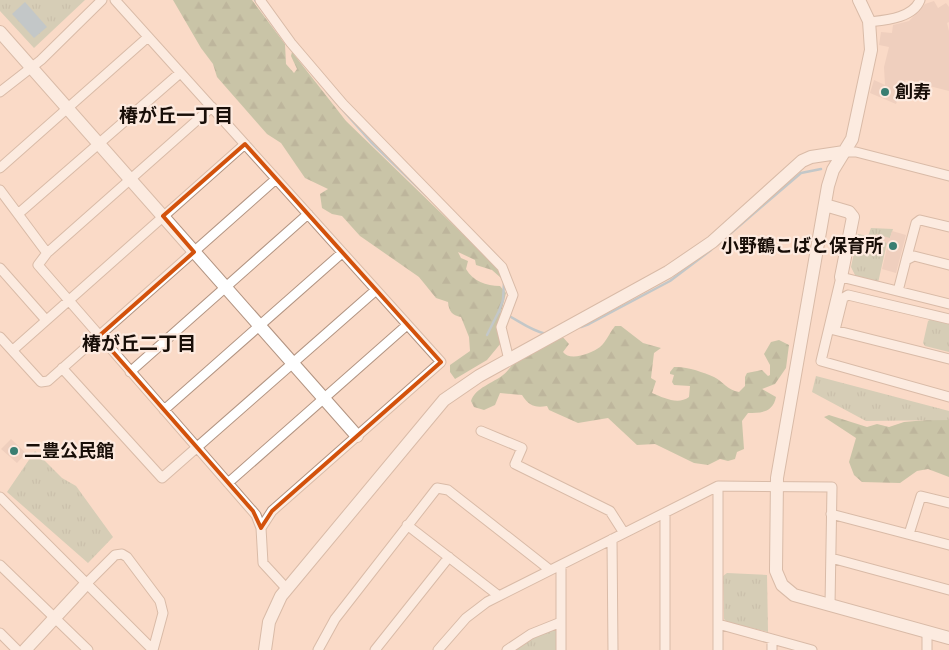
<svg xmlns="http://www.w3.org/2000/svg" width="949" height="650" font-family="Jost,'Noto Sans JP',sans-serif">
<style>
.forest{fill:url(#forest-firs)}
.park{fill:url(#park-tufts)}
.water{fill:#81b0c9}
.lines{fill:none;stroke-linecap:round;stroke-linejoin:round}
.stream{stroke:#81b0c9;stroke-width:2.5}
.building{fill:#e3c0b3}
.street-casing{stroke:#b29482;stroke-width:11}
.secondary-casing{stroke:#b29482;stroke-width:14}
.street{stroke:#fff;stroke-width:9}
.secondary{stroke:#fff;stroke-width:12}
.marked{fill:none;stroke:#d3520c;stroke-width:4;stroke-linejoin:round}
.poi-dot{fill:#397e72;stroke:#fdeadf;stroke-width:2}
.labels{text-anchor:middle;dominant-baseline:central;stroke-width:4.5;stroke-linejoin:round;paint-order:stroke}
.poi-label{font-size:18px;font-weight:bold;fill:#180e08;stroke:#fdeadf;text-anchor:start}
.neighbourhood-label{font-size:19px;font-weight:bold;fill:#180e08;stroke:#fdeadf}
</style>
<defs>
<pattern id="forest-firs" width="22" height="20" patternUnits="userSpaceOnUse" patternTransform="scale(1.25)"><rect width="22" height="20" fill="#8fa982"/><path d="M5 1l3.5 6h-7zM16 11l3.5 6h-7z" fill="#748868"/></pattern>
<pattern id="park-tufts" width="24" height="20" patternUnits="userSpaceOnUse" patternTransform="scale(1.25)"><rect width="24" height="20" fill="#aabca2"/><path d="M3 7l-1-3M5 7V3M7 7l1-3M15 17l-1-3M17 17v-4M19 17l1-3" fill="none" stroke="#92a08a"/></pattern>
</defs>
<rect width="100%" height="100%" fill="#fadac7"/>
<path class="forest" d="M 173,0 L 252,0 L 285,44 L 286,64 L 294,73 L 297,69 L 291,56 L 292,52 L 346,121 L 502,272 L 504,277 L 501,278 L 492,270 L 476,265 L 475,260 L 458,252 L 461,258 L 468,261 L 466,269 C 473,281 486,286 500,286 L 506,293 L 498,324 L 501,343 L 487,360 L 455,379 L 450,372 L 450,365 L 470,351 L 469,337 L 461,317 C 452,315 449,312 448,302 L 436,298 L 419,277 L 360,236 L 342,216 L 332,214 L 322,208 L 320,194 L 328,189 L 305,178 L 281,143 L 267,134 L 217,77 L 213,64 L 201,48 Z
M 615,326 L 621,326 L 643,343 L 661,348 L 654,353 L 651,378 L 656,381 L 652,393 C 664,398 678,405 689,397 L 690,386 L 674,385 L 672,382 L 674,375 L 670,374 L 670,372 L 674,367 C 686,366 703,372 714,377 C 724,382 727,390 739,392 L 745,386 L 745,377 L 747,373 L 762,370 L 768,376 L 770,375 L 770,365 L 764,354 L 771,342 L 779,340 L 789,345 L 786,368 L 775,384 L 762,389 L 776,397 C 773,413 760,413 748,413 L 742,421 L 744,449 L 737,452 L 735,459 L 728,461 L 720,459 L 708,465 L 694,463 L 655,444 L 637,445 L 608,418 L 578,423 L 549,410 L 547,406 C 535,408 529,406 522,395 L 500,393 L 495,405 L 484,410 L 474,407 L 471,401 C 475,388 493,383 503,375 C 508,371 512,364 517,361 C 533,350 547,348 561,335 L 569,344 L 563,352 C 570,362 592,353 600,347 C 606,342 610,332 615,326 Z
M 829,415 L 867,427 L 877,424 L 889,427 L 904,422 L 949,418 L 949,477 L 928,469 L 917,471 L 900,483 L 862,482 L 854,475 L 849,462 L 856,438 L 824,417 Z"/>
<path class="park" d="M 0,0 L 85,0 L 34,48 L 0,11 Z
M 871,228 L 893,229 L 890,238 L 888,238 L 878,283 L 856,277 L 851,267 L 858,234 L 868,236 Z
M 933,318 L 949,322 L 949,352 L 925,346 L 923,343 L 928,321 Z
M 816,376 L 949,411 L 949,420 L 866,421 L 812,392 Z
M 35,451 L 62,478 L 76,486 L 113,537 L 88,563 L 7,492 Z
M 727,573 L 767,575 L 768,632 L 727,622 L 724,619 L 723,576 Z
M 554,627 L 557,630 L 557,650 L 511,650 Z"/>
<path class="water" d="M 25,2 L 47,27 L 34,38 L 12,14 Z"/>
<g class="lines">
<path class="stream" d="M 255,0 L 282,37
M 327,92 L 371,142 L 427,196
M 717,245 L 801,173 L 821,169
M 499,311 L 503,300 L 504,283
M 581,327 L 589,324 L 670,281 L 711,250
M 487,335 L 499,311 C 516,318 528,330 546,334"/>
</g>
<path class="building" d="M 934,1 L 938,8 L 946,3 L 949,7 L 949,22 L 947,23 L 949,31 L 949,91 L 906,80 L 896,104 L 870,93 L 874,80 L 885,85 L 884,67 L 889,47 L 879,45 L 881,32 L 892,33 L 893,25 L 909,21 L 925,4 Z
M 892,231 L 906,235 L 896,273 L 882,269 L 888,244 L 875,236 L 876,234 L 890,238 Z
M 11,439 L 26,453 L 17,463 L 1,449 Z"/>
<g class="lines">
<defs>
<path id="street" d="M 115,0 L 441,362 L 272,511 L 261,528
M 260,0 L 291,43 L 343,104 L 502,267 L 513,295 L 501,327 L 509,360
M 869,22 C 886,20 913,18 920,0
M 0,92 L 41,60 L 102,0
M 212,107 L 47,253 L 38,265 L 256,515 L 261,528 L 263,563 L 286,588
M 844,152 L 856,152 L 949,176
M 0,168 L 148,37
M 0,190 L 47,253
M 18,214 L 180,73
M 906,260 L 916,223 L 920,220 L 949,227
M 0,268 L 46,320
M 898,291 L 906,260 L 914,256 L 949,265
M 949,304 L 841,277 L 821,361 L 949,397
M 830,329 L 949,359
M 835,330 L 843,298 L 848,295 L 949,319
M 0,337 L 41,382 L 48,381 L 276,179
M 13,350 L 245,144
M 62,368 L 162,478 L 376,290
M 130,372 L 308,214
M 164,410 L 342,253
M 481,431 L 522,448 L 515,464 L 610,511 L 624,533
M 228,483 L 407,325
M 0,497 L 153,650
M 665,513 L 665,650
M 831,514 L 949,545
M 407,525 L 499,596
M 909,534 L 921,496 L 949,503
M 612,539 L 613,650
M 831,558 L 949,590
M 0,565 L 88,650
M 87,583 L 115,555 L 122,554 L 127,557 L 160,601 L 163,613 L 153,650
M 718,624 L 812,650
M 927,632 L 927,650
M 0,633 L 17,650
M 318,650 L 335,619 L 437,488 L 448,490 L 550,570
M 375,650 L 449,557
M 438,650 L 466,618 L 487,602 L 718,486 L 832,487 L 830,605
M 507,650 L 531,634 L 561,622
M 561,650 L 561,565
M 718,650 L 718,486
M 772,650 L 772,639"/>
<path id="secondary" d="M 859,0 L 869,21 L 871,50 L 852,139 L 833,170 L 828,186 L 777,478 L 776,571 L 782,585 L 794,595 L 949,638
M 0,32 L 357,436
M 825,205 L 849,212 L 853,217 L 841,277
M 25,650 L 87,583
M 265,650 L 269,622 L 281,596 L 444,400 L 479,376 L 668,272 L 712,242 L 802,161 L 811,157 L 844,152"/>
</defs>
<use href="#street" class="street-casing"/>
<use href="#secondary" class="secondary-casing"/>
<use href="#street" class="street"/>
<use href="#secondary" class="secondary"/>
</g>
<path d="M0 0H949V650H0ZM 245,144 L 441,362 L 272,511 L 261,528 L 253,511 L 99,336 L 194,252 L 163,216 Z" fill="#fadac7" fill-opacity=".55" fill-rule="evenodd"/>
<path class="marked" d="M 245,144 L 441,362 L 272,511 L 261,528 L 253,511 L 99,336 L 194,252 L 163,216 Z"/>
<g class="poi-dot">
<circle cx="885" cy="92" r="5"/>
<circle cx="893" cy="246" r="5"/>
<circle cx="14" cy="451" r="5"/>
</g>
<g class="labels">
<g class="poi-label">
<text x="895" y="92">創寿</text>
<text x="883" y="246" text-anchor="end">小野鶴こばと保育所</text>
<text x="24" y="451">二豊公民館</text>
</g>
<g class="neighbourhood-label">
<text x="176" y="115">椿が丘一丁目</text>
<text x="139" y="343">椿が丘二丁目</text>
</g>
</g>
</svg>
